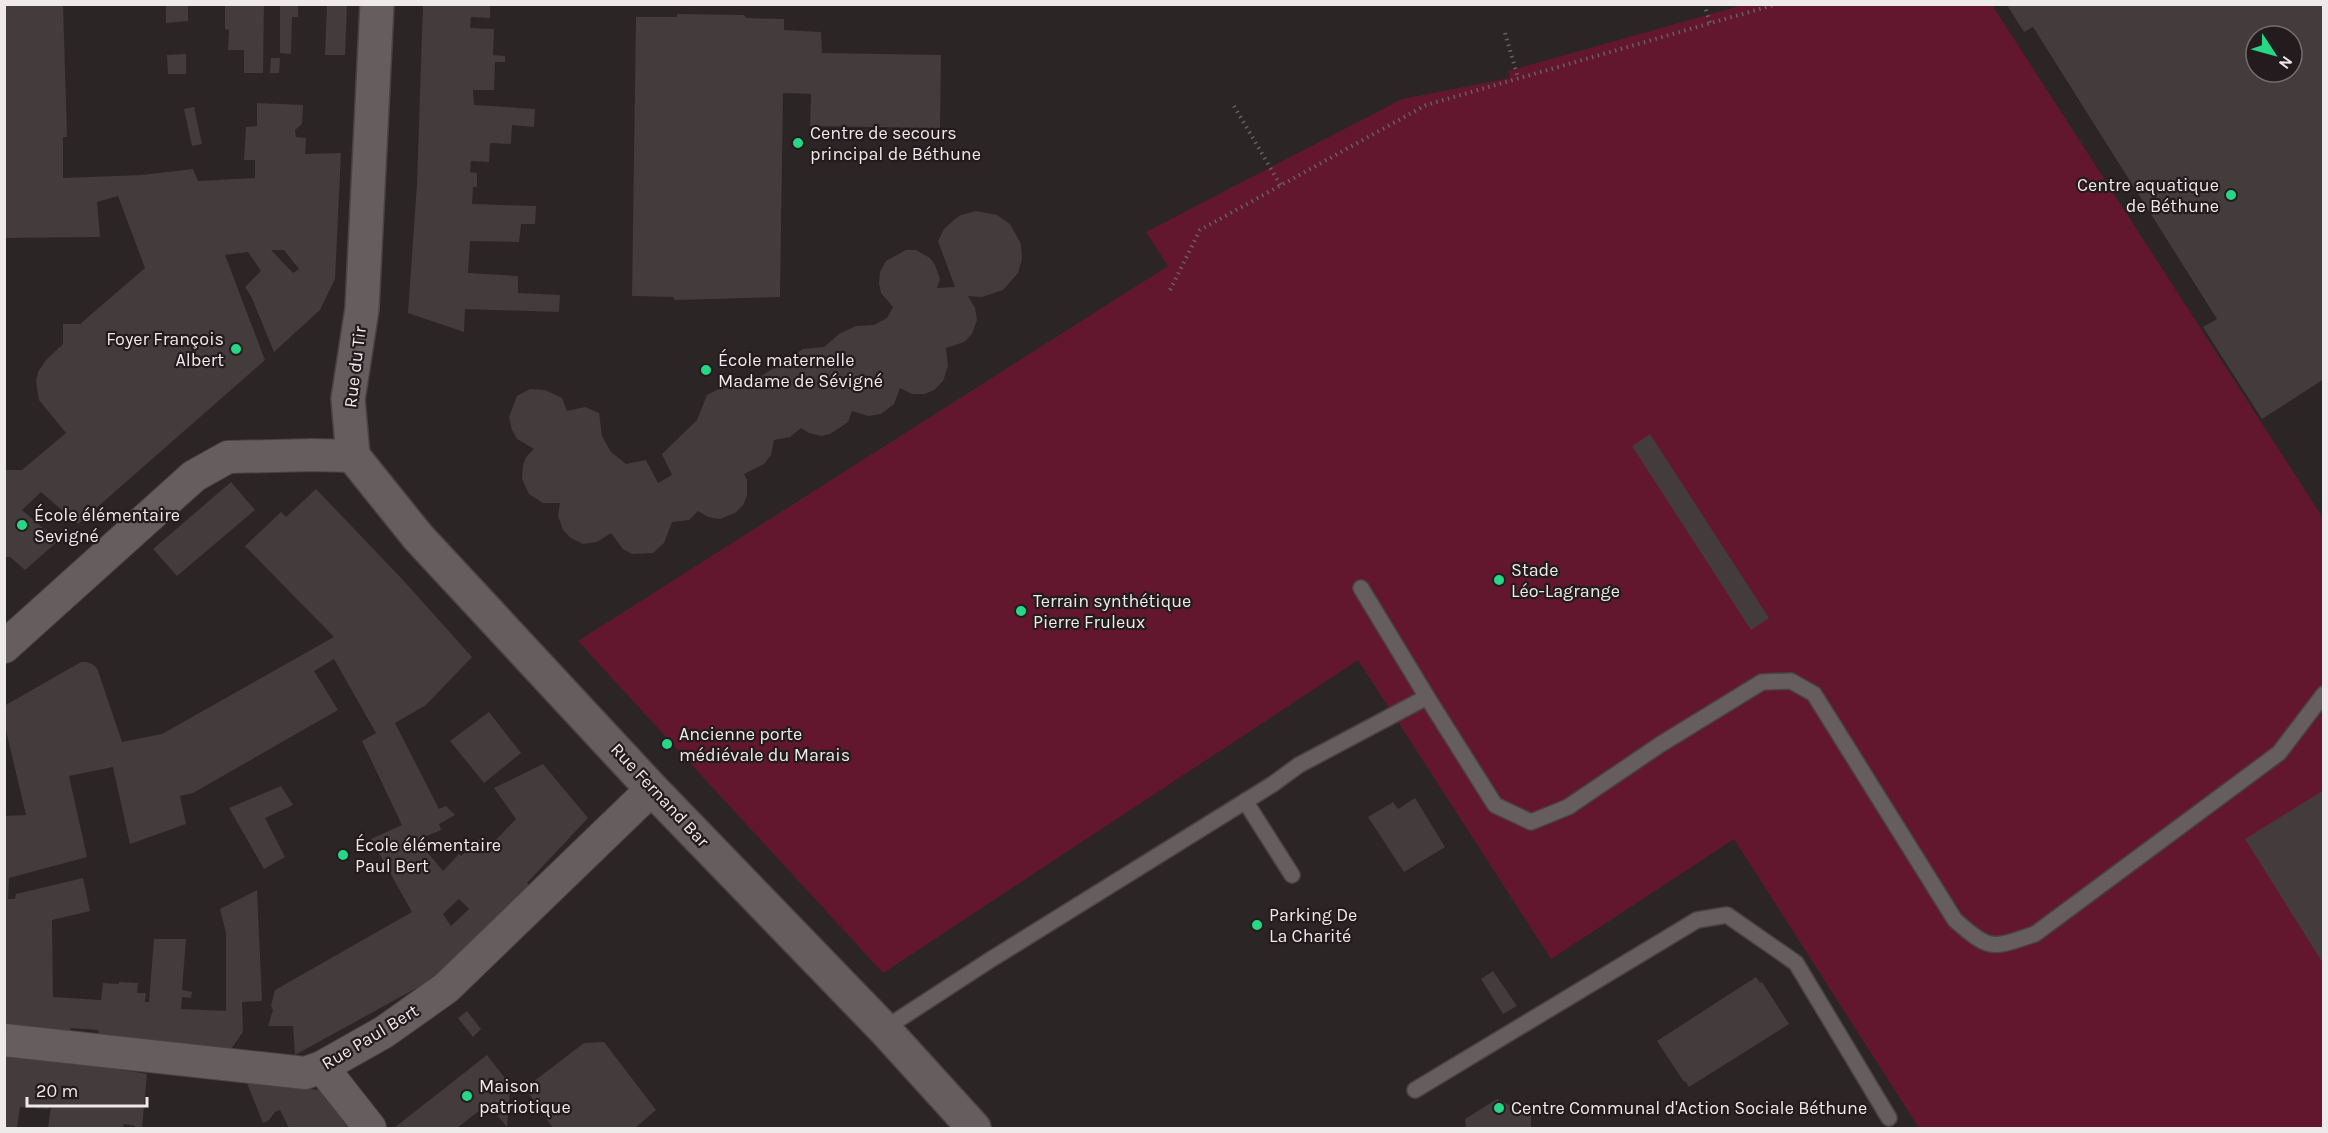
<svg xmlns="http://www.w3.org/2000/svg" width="2328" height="1133" font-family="Karla,sans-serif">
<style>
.green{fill:#62172f}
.building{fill:#433b3c;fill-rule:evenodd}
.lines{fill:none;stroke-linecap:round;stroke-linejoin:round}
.lane-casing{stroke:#494344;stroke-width:18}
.street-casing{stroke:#494344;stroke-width:34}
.secondary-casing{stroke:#494344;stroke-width:36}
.path{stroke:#666061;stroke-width:4;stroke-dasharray:1.5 4.5;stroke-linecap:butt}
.lane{stroke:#665d5f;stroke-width:15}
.street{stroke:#665d5f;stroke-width:32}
.secondary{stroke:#665d5f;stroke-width:33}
.poi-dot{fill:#26d886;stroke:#231b1d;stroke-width:2}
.labels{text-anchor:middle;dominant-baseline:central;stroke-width:4.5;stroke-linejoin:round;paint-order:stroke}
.poi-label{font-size:18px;fill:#eee9ea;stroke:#231b1d;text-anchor:start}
.street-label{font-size:18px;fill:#eee9ea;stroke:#231b1d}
</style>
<rect width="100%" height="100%" fill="#2c2526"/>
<path class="green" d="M 1743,5 L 1992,5 L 2323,518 L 2323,1128 L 1919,1128 L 1734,839 L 1551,959 L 1358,660 L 883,973 L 578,641 L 1168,266 L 1146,232 L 1402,99 L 1510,78 L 1508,71 Z"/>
<path class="building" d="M 4,4 L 63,4 L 67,137 L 63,137 L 63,178 L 142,175 L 193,169 L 198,181 L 255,178 L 255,160 L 244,160 L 246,127 L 257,126 L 257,103 L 303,105 L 302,124 L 295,130 L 296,137 L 306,138 L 305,154 L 341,153 L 335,279 L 320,310 L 274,352 L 251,296 L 245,287 L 261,271 L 248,252 L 225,255 L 265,360 L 78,524 L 41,492 L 22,510 L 58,541 L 25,570 L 10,557 L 4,557 L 4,470 L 22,470 L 66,433 L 39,400 L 36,381 L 38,372 L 46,360 L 63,344 L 63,324 L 80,324 L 145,268 L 118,196 L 97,202 L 100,237 L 4,238 ZM 271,250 L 284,250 L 299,269 L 293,273 Z
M 166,4 L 188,4 L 188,21 L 166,23 Z
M 225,4 L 264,4 L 263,73 L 244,73 L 244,50 L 228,50 L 229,30 L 225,29 Z
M 280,4 L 298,4 L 298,17 L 292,17 L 291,54 L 280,53 Z
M 327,4 L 347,4 L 345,55 L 325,55 Z
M 423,4 L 490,4 L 490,18 L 471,17 L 470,28 L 494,29 L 493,55 L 505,56 L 505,62 L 495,62 L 494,90 L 473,90 L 474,105 L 535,109 L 534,127 L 512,125 L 511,144 L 490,143 L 489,162 L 471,161 L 470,172 L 477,173 L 477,187 L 473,187 L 472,204 L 536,206 L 535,224 L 521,224 L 519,242 L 470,241 L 468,273 L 518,276 L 518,293 L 560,295 L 559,312 L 465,309 L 464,332 L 408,313 L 417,184 Z
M 2007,5 L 2324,5 L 2324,379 L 2262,419 L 2203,327 L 2217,319 L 2033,27 L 2024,32 ZM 2256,36 L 2292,36 L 2292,72 L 2256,72 Z
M 677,14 L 744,15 L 746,18 L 784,19 L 784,30 L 821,32 L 822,53 L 941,55 L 940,128 L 810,126 L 811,94 L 783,93 L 780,297 L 674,300 L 674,297 L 632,296 L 636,17 L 677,17 Z
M 186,54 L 186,74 L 168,74 L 167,55 Z
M 271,58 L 280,58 L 279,73 L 270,73 Z
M 194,107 L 202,144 L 192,146 L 184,109 Z
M 976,211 L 997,215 L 1010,224 L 1021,244 L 1022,259 L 1018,273 L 1003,290 L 982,297 L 968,296 L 975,308 L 977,320 L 972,334 L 964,342 L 946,348 L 948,366 L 943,381 L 934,390 L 925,394 L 912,394 L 900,388 L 894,404 L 881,414 L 868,416 L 852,411 L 848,422 L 830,434 L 821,436 L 809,433 L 801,428 L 790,437 L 774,440 L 771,455 L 764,464 L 744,474 L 747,480 L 747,496 L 743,505 L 735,513 L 720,519 L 708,517 L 698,511 L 689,520 L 672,522 L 664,543 L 653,553 L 632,554 L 623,549 L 611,533 L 597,542 L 583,544 L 571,538 L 563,530 L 558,516 L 560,503 L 543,503 L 529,494 L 522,479 L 523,465 L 526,457 L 534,449 L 517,439 L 512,430 L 509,417 L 517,396 L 530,389 L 545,390 L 562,398 L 567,411 L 585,407 L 599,413 L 602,436 L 611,452 L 626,464 L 646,460 L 658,483 L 672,475 L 662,454 L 697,420 L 707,395 L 727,385 L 757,379 L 803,349 L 824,347 L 839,334 L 856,326 L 874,325 L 887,318 L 893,307 L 881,293 L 879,283 L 880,272 L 886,261 L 906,250 L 916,250 L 930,258 L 935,265 L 940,279 L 937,288 L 955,287 L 938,241 L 944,229 L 955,219 L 961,215 Z
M 1650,434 L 1769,618 L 1751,630 L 1632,446 Z
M 231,482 L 255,510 L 177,576 L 153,549 Z
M 316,489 L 403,580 L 472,657 L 426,705 L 395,723 L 439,809 L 446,806 L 455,815 L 439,824 L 441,830 L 417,840 L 443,871 L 459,854 L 461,856 L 480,838 L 489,847 L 516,819 L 494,788 L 543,764 L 588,818 L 527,883 L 529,885 L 462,963 L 295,1055 L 293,1026 L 268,1026 L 273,1010 L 271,1006 L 275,990 L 412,912 L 371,839 L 402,825 L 362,741 L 376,733 L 334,659 L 314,671 L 338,710 L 193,793 L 180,796 L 186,824 L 130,844 L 113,767 L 69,776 L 87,857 L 9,878 L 8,899 L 15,899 L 16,894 L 83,878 L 90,911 L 52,920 L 53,997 L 101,1000 L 103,983 L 119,984 L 119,982 L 138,983 L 137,993 L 146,993 L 145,1002 L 149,1002 L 154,939 L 186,939 L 182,990 L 192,992 L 191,998 L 182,997 L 181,1009 L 226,1011 L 226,933 L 220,909 L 257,890 L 262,1001 L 242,1002 L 243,1032 L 229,1052 L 100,1037 L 98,1030 L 71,1028 L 70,1033 L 4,1026 L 4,816 L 26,815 L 4,722 L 4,706 L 81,662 L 86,662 L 92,664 L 97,668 L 122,742 L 162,734 L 334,637 L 245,546 L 281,512 L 286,517 ZM 459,899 L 469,909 L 451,926 L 443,914 Z
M 489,712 L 521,753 L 484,783 L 450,741 Z
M 281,786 L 293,805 L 265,818 L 285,857 L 264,869 L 229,808 Z
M 2324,790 L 2324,965 L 2245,839 Z
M 1415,798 L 1445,847 L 1404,872 L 1368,817 L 1393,802 L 1398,809 Z
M 1493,971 L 1517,1006 L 1503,1014 L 1481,979 Z
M 1756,977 L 1760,983 L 1762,982 L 1789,1024 L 1689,1087 L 1685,1081 L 1684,1082 L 1657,1041 Z
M 467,1011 L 481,1029 L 473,1037 L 458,1018 Z
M 604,1042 L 656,1110 L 635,1128 L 553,1128 L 525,1088 L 584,1043 Z
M 487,1055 L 512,1087 L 510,1088 L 507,1127 L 488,1104 L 457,1128 L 394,1128 Z
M 4,1056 L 56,1059 L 147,1074 L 142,1128 L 134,1128 L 135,1126 L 124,1124 L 123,1128 L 48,1128 L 51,1106 L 48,1109 L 20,1107 L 17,1128 L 4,1128 Z
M 247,1083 L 320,1090 L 348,1128 L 289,1128 L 280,1110 L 275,1112 L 269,1120 L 263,1123 Z
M 1497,1099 L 1531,1116 L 1531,1128 L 1466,1128 L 1465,1119 Z"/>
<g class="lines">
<defs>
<path id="lane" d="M 1361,588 L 1427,697
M 1245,801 L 1292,875
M 884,1029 L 990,960 L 1273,784 L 1299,765 L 1427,697 L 1495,805 L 1531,822 L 1568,807 L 1661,744 L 1762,682 L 1791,681 L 1814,694 L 1955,920 C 1991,952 1992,948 2035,934 L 2279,753 L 2324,694
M 1415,1090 L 1697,920 L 1727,915 L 1796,963 L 1889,1118"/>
<path id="street" d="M 4,647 L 194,476 L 228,457 L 313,455 L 353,456
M 4,1040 L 305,1073 L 322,1067 L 384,1032 L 446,988 L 652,789
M 322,1067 L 370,1128"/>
<path id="secondary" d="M 377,4 L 362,309 L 348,399 L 353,456 L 418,537 L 652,789 L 884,1029 L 974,1128"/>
</defs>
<use href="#lane" class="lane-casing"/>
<use href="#street" class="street-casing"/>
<use href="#secondary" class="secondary-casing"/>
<path class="path" d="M 1704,4 L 1710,23
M 1505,33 L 1518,78
M 1234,106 L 1281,186
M 1170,290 L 1200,230 L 1426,105 L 1777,4"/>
<use href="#lane" class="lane"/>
<use href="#street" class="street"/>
<use href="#secondary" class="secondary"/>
</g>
<g class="poi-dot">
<circle cx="798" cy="143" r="6"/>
<circle cx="2231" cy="195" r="6"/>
<circle cx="236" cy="349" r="6"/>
<circle cx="706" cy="370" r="6"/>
<circle cx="22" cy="525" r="6"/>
<circle cx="1499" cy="580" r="6"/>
<circle cx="1021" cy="611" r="6"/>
<circle cx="667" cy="744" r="6"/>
<circle cx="343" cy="855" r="6"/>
<circle cx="1257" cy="925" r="6"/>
<circle cx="467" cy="1096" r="6"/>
<circle cx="1499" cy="1108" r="6"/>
</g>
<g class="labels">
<g class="poi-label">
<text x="810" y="133">Centre de secours<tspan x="810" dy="21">principal de Béthune</tspan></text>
<text x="2219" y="185" text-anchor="end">Centre aquatique<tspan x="2219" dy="21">de Béthune</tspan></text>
<text x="224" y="339" text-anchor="end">Foyer François<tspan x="224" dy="21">Albert</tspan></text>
<text x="718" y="360">École maternelle<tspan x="718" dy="21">Madame de Sévigné</tspan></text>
<text x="34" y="515">École élémentaire<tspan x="34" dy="21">Sevigné</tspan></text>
<text x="1511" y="570">Stade<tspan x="1511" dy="21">Léo-Lagrange</tspan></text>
<text x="1033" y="601">Terrain synthétique<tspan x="1033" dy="21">Pierre Fruleux</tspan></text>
<text x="679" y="734">Ancienne porte<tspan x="679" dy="21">médiévale du Marais</tspan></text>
<text x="355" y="845">École élémentaire<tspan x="355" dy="21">Paul Bert</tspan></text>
<text x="1269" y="915">Parking De<tspan x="1269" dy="21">La Charité</tspan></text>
<text x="479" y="1086">Maison<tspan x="479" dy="21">patriotique</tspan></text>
<text x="1511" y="1108">Centre Communal d'Action Sociale Béthune</text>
</g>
<g class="street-label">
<text transform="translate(355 367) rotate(-83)">Rue du Tir</text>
<text transform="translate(660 795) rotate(47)">Rue Fernand Bar</text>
<text transform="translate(370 1037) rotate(-31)">Rue Paul Bert</text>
</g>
</g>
<rect width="2328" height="1133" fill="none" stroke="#eee9ea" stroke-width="12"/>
<g transform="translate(2274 54) rotate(126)"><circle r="28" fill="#231b1d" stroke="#746d6f" stroke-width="1.5"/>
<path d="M0-4.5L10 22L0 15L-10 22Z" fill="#26d886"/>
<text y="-9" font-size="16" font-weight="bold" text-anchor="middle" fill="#eee9ea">N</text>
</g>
<path d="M27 1097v9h120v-9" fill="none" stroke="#eee9ea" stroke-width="3"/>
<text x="36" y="1097" font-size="18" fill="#eee9ea" stroke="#231b1d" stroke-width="4.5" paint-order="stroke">20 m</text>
</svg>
